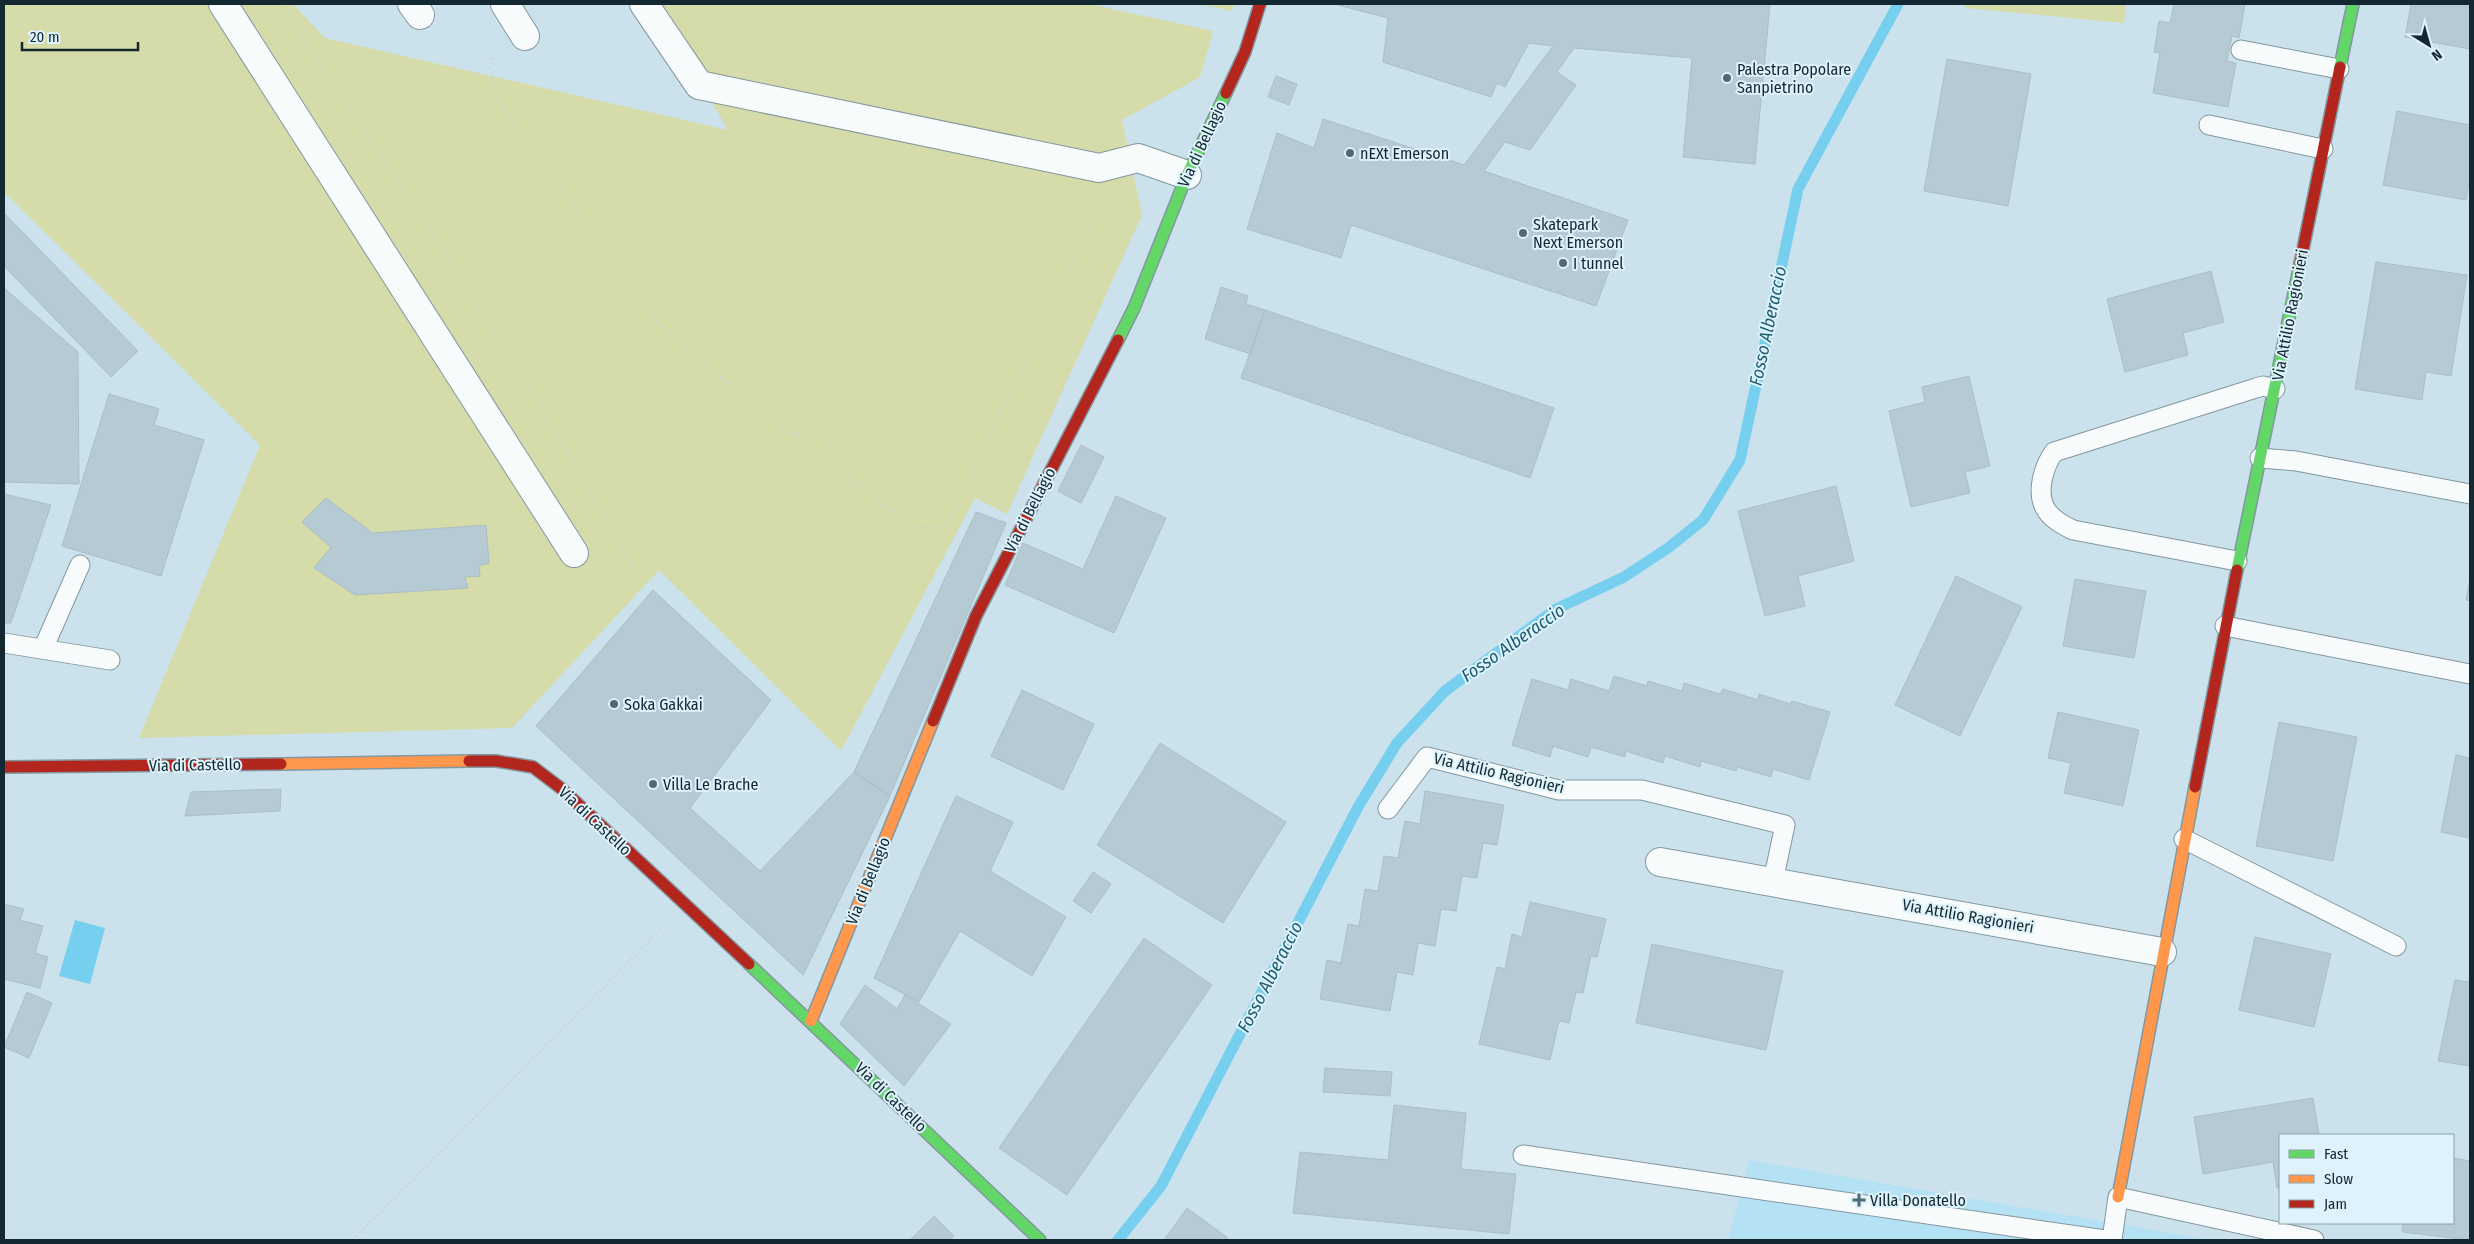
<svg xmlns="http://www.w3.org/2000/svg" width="2474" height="1244" font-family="'Fira Sans Condensed',sans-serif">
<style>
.built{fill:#b5e1f4}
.green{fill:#d5dba9}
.water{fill:#77cfef}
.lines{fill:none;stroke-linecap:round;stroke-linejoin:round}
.stream{stroke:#77cfef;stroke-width:11}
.building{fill:#b5cad2;stroke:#aabec7}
.lane-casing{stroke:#8397a0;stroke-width:21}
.street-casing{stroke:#8397a0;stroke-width:30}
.fast-casing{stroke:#8397a0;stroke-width:14}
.slow-casing{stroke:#8397a0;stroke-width:14}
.jam-casing{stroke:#8397a0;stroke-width:14}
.path{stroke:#c8cfd2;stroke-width:3;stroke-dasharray:1 4;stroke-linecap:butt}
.lane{stroke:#f7fbfc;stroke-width:19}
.street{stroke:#f7fbfc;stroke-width:28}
.fast{stroke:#63d668;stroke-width:11}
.slow{stroke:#ff974d;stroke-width:11}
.jam{stroke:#b3261e;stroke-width:11}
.poi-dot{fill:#536972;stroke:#ddf2fa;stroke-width:2}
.labels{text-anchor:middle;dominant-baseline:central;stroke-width:4;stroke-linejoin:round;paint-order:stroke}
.poi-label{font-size:16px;fill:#132830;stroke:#ddf2fa;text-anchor:start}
.street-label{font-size:16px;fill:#132830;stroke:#ddf2fa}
.water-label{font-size:18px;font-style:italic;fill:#1c5b71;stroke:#ddf2fa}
</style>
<rect width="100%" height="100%" fill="#cbe2ec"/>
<path class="built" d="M 1749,1160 L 2210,1240 L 1728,1240 Z"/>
<path class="green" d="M 4,4 L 293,4 L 325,38 L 728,130 L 655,4 L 1089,4 L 1213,31 L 1200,77 L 1122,120 L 1142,215 L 1007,514 L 975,498 L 841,751 L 659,570 L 512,728 L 139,738 L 260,445 L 4,192 Z
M 1199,4 L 1234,4 L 1232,11 Z
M 1965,4 L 2126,4 L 2124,23 L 1965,8 Z"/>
<path class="water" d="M 75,920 L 105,928 L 90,984 L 59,976 Z"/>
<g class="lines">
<path class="stream" d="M 1118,1240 L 1161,1186 L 1358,807 L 1397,743 L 1445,691 L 1514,640 L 1556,609 L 1624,577 L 1668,548 L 1703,520 L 1740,460 L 1798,189 L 1898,4"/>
</g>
<path class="building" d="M 1334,4 L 1770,4 L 1755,164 L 1683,157 L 1692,58 L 1574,48 L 1557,72 L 1576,85 L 1530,150 L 1505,142 L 1484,171 L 1628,220 L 1596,306 L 1351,225 L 1341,258 L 1247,229 L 1277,133 L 1314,148 L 1323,119 L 1464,165 L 1553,46 L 1529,43 L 1505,87 L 1497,83 L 1491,97 L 1383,62 L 1388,18 Z
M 2174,4 L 2245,4 L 2239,38 L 2232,36 L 2227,61 L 2236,63 L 2228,107 L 2153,93 L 2160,53 L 2154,52 L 2159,21 L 2170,23 Z
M 2411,4 L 2470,4 L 2470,49 L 2405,37 Z
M 1947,59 L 2031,74 L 2008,206 L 1924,191 Z
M 1276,76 L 1297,84 L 1289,105 L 1268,97 Z
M 2397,111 L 2470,125 L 2470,178 L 2466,200 L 2383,185 Z
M 4,213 L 138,351 L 111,377 L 4,266 Z
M 2376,262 L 2467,275 L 2451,376 L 2426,372 L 2422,400 L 2355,389 Z
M 2211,271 L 2224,322 L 2183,333 L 2188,355 L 2125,372 L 2107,299 Z
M 1221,287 L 1248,296 L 1246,304 L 1265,310 L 1251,354 L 1205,339 Z
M 4,288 L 78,352 L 79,484 L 4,482 Z
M 1265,310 L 1554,408 L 1530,478 L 1241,378 Z
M 1969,376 L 1990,466 L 1965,472 L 1970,493 L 1911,507 L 1889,411 L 1925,402 L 1922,387 Z
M 109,394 L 159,409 L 154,425 L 204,440 L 161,576 L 62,546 Z
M 1081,445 L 1104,457 L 1081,503 L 1058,491 Z
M 1836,486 L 1854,561 L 1798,576 L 1805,606 L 1765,616 L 1738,511 Z
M 4,494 L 51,505 L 11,623 L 4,623 Z
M 1116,496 L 1166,518 L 1114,633 L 1005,585 L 1023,543 L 1083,569 Z
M 326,498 L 373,533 L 486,525 L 489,563 L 479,566 L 480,576 L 465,577 L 468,588 L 355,595 L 314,568 L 331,547 L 302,522 Z
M 976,512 L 1006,523 L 890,796 L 854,772 Z
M 1956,576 L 2022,607 L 1960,736 L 1895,705 Z
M 2075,579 L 2146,591 L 2134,658 L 2063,646 Z
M 2470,579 L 2470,601 L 2466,600 Z
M 653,590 L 771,700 L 690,808 L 760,871 L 854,772 L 890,796 L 803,975 L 536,726 Z
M 1614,676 L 1647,686 L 1648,681 L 1682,691 L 1684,683 L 1720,694 L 1723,689 L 1758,700 L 1759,694 L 1791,704 L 1792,701 L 1830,712 L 1809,780 L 1773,769 L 1771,777 L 1737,767 L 1736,771 L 1701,761 L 1700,767 L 1665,756 L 1663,763 L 1626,751 L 1625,757 L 1591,747 L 1588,757 L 1553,746 L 1550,757 L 1512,745 L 1532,679 L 1568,690 L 1571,679 L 1609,691 Z
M 1022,690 L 1094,724 L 1063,790 L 991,756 Z
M 2058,712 L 2139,730 L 2123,806 L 2064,793 L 2071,763 L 2048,758 Z
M 2279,722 L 2357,737 L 2333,861 L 2256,846 Z
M 1160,743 L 1286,822 L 1223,923 L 1097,845 Z
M 2456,755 L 2470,758 L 2470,838 L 2441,832 Z
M 281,789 L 280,811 L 185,816 L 191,792 Z
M 1425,791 L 1504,805 L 1497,845 L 1483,843 L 1477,878 L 1462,876 L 1456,911 L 1441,909 L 1435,946 L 1418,943 L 1413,975 L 1397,972 L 1390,1011 L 1320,999 L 1327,960 L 1341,963 L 1348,924 L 1359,926 L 1365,889 L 1378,891 L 1384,856 L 1398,858 L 1405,821 L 1420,824 Z
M 956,796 L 1013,822 L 990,871 L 1066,917 L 1032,976 L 960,931 L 919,1002 L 874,978 Z
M 1093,872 L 1111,884 L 1091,913 L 1073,901 Z
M 1530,902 L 1606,919 L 1597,957 L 1591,956 L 1583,993 L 1576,992 L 1569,1023 L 1559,1021 L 1550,1060 L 1479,1044 L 1497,967 L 1505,969 L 1512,934 L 1522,937 Z
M 4,904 L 24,909 L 20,920 L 43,926 L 35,953 L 48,957 L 40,988 L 4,979 Z
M 2255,937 L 2331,954 L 2314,1027 L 2239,1010 Z
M 1144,938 L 1212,985 L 1067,1195 L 999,1148 Z
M 1652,944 L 1783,971 L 1766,1050 L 1636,1023 Z
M 2455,980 L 2470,982 L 2470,1066 L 2438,1061 Z
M 865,985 L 897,1009 L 905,995 L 951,1024 L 904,1086 L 840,1024 Z
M 27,992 L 52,1003 L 29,1058 L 4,1047 Z
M 1325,1068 L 1392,1072 L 1390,1096 L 1323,1092 Z
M 2313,1098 L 2319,1135 L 2280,1135 L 2280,1188 L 2277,1188 L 2273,1162 L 2203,1174 L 2194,1117 Z
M 1394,1105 L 1466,1113 L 1461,1169 L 1516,1174 L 1509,1234 L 1293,1213 L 1300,1152 L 1388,1160 Z
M 2453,1158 L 2470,1161 L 2470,1240 L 2402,1232 L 2403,1223 L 2453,1223 Z
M 1187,1208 L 1228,1238 L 1227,1240 L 1164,1240 Z
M 934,1216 L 954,1236 L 950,1240 L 910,1240 Z"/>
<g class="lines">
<defs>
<path id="lane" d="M 2241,50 L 2339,69
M 2209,125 L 2323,149
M 2260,458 L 2296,461 L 2470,494
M 2237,561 L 2073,530 C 2063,525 2051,519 2045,508 C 2036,491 2044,466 2054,452 L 2256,388 L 2263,386 L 2275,389
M 2225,626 L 2470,674
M 4,643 L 110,660
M 43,649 L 80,565
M 1388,809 L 1427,757 L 1559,790 L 1642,790 L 1785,825 L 1773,881
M 2184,839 L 2396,946
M 1523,1155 L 2105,1240
M 2112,1240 L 2118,1197 L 2314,1240"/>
<path id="street" d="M 223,4 L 574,553
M 412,4 L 420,15
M 505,4 L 525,36
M 644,4 L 699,85 L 1099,168 L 1138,158 L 1187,175
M 1660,862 L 2162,952"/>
<path id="fast" d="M 2340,67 L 2353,4
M 1118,340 L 1134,308 L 1187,175 L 1226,93
M 2237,570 L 2300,264
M 749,964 L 1040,1240"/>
<path id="slow" d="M 281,764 L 469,761
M 811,1021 L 933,721
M 2118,1197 L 2195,787"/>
<path id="jam" d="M 1226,93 L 1245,52 L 1260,4
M 2300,264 L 2340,67
M 933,721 L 976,616 L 1118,340
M 469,761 L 496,761 L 533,767 L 562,789 L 749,964
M 4,767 L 281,764
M 2195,787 L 2237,570"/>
</defs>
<use href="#lane" class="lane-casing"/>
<use href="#street" class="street-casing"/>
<use href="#fast" class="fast-casing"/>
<use href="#slow" class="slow-casing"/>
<use href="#jam" class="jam-casing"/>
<path class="path" d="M 279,4 C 405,187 525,375 634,568
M 496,54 L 490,67 L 498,101 L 656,321 L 706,366 L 794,436 L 812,427 L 856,467 L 849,480 L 914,526 L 945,528 L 1100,207 L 1100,201
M 353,1240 L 662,928"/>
<use href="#lane" class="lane"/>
<use href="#street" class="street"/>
<use href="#fast" class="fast"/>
<use href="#slow" class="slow"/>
<use href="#jam" class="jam"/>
</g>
<g class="poi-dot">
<circle cx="1727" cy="78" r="5"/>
<circle cx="1350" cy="153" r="5"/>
<circle cx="1523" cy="233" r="5"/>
<circle cx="1563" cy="263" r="5"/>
<circle cx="614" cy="704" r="5"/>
<circle cx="653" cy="784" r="5"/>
<path d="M1856.5 1192.5h5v5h5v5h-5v5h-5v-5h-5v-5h5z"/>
</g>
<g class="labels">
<g class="poi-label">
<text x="1737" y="69">Palestra Popolare<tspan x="1737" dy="18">Sanpietrino</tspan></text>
<text x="1360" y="153">nEXt Emerson</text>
<text x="1533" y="224">Skatepark<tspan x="1533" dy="18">Next Emerson</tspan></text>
<text x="1573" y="263">I tunnel</text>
<text x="624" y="704">Soka Gakkai</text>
<text x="663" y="784">Villa Le Brache</text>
<text x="1870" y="1200">Villa Donatello</text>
</g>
<g class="street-label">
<text transform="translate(1202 144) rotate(-65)">Via di Bellagio</text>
<text transform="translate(2290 315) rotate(-79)">Via Attilio Ragionieri</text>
<text transform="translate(1030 510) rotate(-63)">Via di Bellagio</text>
<text transform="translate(195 765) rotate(-1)">Via di Castello</text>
<text transform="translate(1499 773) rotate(13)">Via Attilio Ragionieri</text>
<text transform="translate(595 821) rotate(43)">Via di Castello</text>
<text transform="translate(868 881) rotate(-68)">Via di Bellagio</text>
<text transform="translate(1968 916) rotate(10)">Via Attilio Ragionieri</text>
<text transform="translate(891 1097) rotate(44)">Via di Castello</text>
</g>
<g class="water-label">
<text transform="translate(1768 326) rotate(-78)">Fosso Alberaccio</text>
<text transform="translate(1513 643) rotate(-35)">Fosso Alberaccio</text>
<text transform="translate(1270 977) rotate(-63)">Fosso Alberaccio</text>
</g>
</g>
<rect width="2474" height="1244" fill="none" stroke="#132830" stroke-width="10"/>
<rect x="2279" y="1134" width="175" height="90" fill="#ddf2fa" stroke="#8ca1a9"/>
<rect x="2289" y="1150" width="25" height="8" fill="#63d668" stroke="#8ca1a9"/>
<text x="2324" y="1159" font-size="15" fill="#132830">Fast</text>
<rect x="2289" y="1175" width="25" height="8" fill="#ff974d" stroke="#8ca1a9"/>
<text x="2324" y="1184" font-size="15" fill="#132830">Slow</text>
<rect x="2289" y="1200" width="25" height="8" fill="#b3261e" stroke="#8ca1a9"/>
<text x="2324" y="1209" font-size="15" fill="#132830">Jam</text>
<g transform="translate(2429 45) rotate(143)" stroke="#ddf2fa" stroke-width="4" paint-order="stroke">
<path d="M0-4L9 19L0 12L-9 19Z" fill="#132830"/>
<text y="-8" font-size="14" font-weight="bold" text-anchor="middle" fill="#132830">N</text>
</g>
<path d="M22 42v8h116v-8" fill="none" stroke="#132830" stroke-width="2.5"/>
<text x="30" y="42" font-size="15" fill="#132830" stroke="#ddf2fa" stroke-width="4" paint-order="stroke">20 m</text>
</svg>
